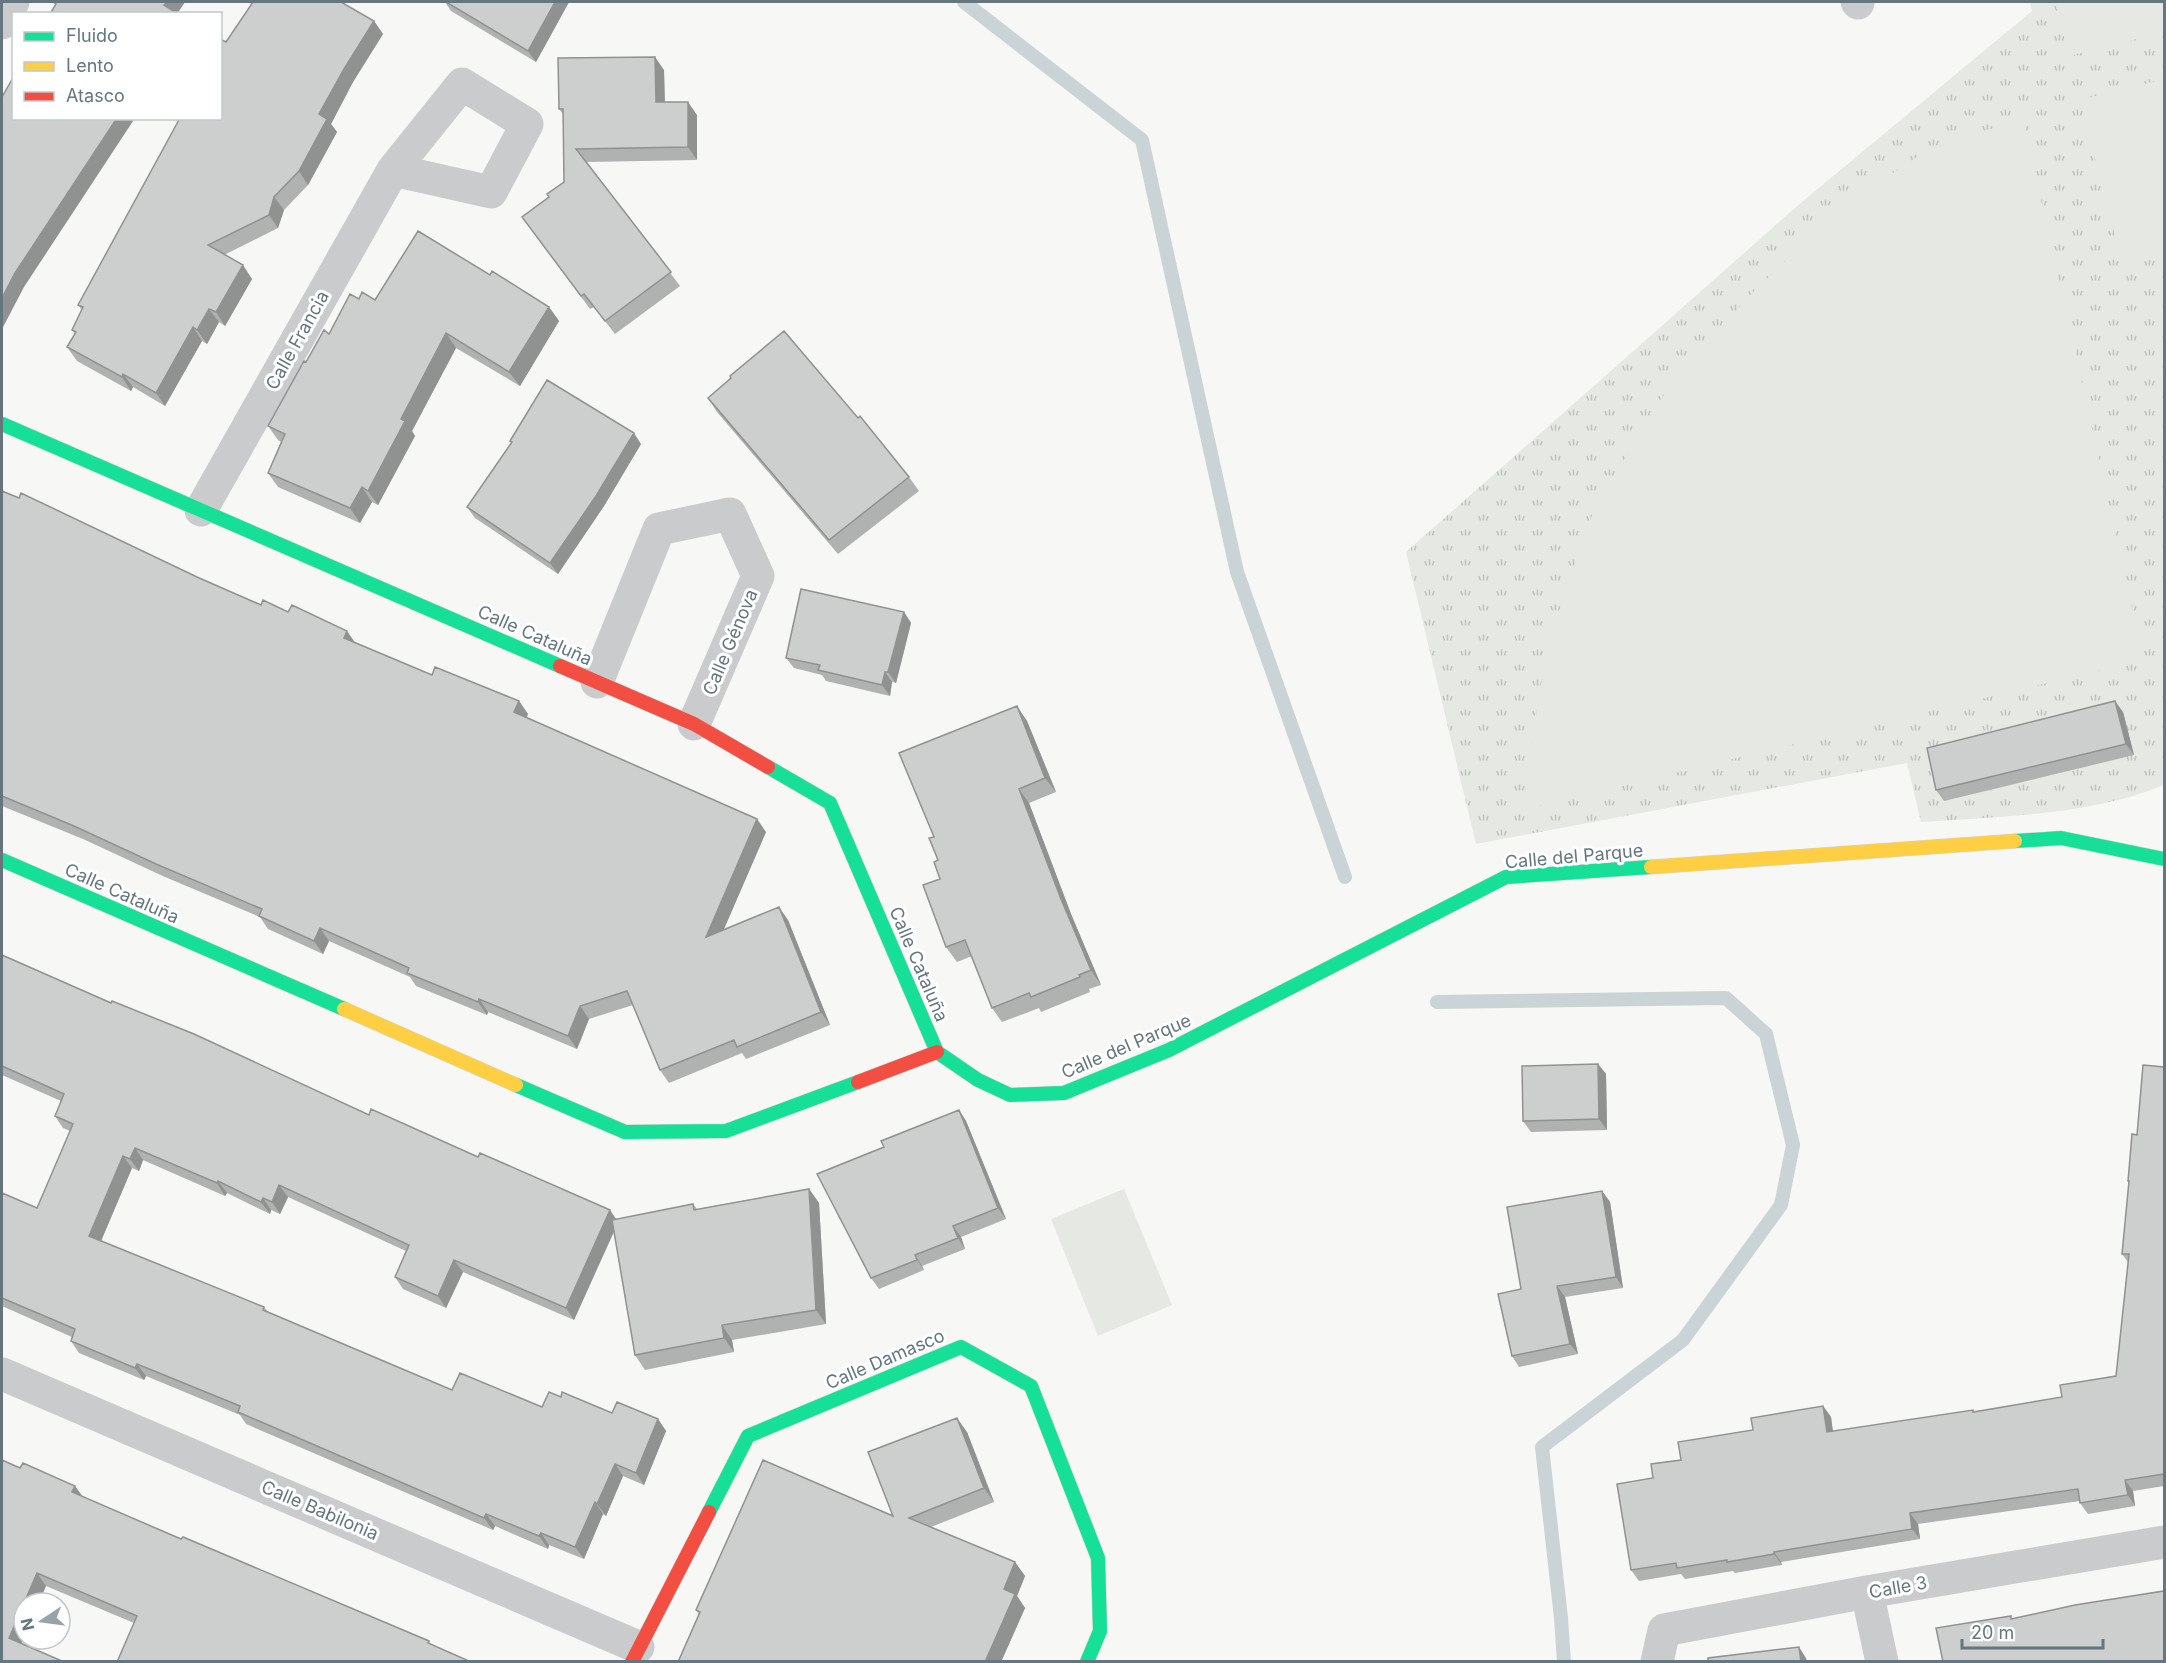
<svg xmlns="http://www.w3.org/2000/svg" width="2166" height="1663" font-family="Inter,sans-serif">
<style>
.park{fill:url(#park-tufts)}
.pitch{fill:#e6e8e3}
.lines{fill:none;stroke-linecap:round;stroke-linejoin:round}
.stream{stroke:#cad3d5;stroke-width:14}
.fast-casing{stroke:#d2d4d4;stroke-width:15}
.slow-casing{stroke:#d2d4d4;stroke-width:15}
.jam-casing{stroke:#d2d4d4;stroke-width:15}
.street{stroke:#c9cbcc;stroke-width:33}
.fast{stroke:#16e098;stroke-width:14}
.slow{stroke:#ffcf43;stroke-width:14}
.jam{stroke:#f24e42;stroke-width:14}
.wall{fill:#b0b2b2}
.shaded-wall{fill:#909191}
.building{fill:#cdcfcf;stroke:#909191;stroke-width:1.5}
.labels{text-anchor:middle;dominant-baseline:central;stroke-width:6;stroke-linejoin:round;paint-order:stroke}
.street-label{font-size:18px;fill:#64767f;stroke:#fff}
</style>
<defs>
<pattern id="park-tufts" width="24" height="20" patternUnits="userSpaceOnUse" patternTransform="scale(1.5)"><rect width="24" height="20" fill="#e6e8e3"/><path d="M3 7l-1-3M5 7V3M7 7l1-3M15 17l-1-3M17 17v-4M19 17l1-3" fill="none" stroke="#bec1bd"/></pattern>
</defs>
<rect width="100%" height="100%" fill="#f7f7f6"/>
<path class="park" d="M 2030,2 L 2164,2 L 2164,785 C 2088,816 2002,816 1921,822 L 1907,763 L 1476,844 L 1406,552 L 1803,201 L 2032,11 Z"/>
<path class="pitch" d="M 2055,2 L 2164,2 L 2164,32 L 2069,56 Z
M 2164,79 L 2164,256 L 2123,267 L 2080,100 Z
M 2023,119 L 2141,648 L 2139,658 L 2129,663 L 1522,810 L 1547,645 L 1594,510 L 1658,402 L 1747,298 L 1838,210 L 1932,147 Z
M 1124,1189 L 1172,1305 L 1098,1336 L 1051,1219 Z"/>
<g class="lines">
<path class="stream" d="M 964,2 L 1142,140 L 1237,572 L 1345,877
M 1437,1002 L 1726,998 L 1766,1034 L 1793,1145 L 1781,1205 L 1683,1340 L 1542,1447 L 1561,1618 L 1564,1662"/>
<defs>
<path id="fast" d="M 2,424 L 560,666
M 768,767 L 830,803 L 937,1052
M 2015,841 L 2061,838 L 2164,859
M 2,860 L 344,1009
M 937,1052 L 978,1080 L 1010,1095 L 1064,1093 L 1169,1050 L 1506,877 L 1651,867
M 516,1085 L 625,1132 L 726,1131 L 858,1082
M 709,1512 L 748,1436 L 961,1347 L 1031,1386 L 1098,1558 L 1100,1631 L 1087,1662"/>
<path id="slow" d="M 1651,867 L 2015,841
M 344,1009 L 516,1085"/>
<path id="jam" d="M 560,666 L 694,724 L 768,767
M 858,1082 L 937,1052
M 632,1662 L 709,1512"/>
</defs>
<use href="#fast" class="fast-casing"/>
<use href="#slow" class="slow-casing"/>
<use href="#jam" class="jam-casing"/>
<path class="street" d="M 1857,2 L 1858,3
M 2,23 L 13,2
M 201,510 L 393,170 L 462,84 L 527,124 L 491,192 L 393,170
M 597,682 L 659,529 L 730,514 L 758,576 L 694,724
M 2,1374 L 638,1647
M 1867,1592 L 1882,1662
M 1657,1662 L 1664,1630 L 1867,1592 L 2164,1542"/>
<use href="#fast" class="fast"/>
<use href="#slow" class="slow"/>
<use href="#jam" class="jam"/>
</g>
<path class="wall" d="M 445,2 L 569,2 L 536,62 L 451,11 Z
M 374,21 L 383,34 L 353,82 L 331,124 L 337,132 L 308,185 L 284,210 L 278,228 L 224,255 L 252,279 L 225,326 L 219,322 L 207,344 L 202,341 L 165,406 L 133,387 L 131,391 L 77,361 L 67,347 L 75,334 L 72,330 L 82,310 L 78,305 L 226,42 Z
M 664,70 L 665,102 L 697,115 L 697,160 L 587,162 L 680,286 L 615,334 L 594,307 L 590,309 L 532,230 L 549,197 L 564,182 L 563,114 L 559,109 Z
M 490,275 L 549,307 L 559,321 L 520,386 L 456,348 L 412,431 L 415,436 L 378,505 L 372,502 L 360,523 L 278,487 L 268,473 L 281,442 L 278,440 L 268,426 L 306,362 L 359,299 L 375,300 Z
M 708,398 L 909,477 L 919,491 L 838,554 L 717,412 Z
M 510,441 L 641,444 L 604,506 L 558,574 L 475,518 L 467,507 L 511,443 Z
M 2,491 L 261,605 L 432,675 L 519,701 L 528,714 L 526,718 L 766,832 L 723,930 L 788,920 L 830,1025 L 746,1059 L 742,1053 L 669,1083 L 660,1070 L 633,1005 L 589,1019 L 577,1049 L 488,1012 L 487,1015 L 416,986 L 410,977 L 329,941 L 323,954 L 268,929 L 260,917 L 165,877 L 83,839 L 2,806 Z
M 904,612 L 911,623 L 896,683 L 892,682 L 890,696 L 826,681 L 822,675 L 794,668 L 786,658 Z
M 2123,712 L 2134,755 L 1944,801 L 1936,790 Z
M 1027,721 L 1056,792 L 1029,803 L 1071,914 L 1101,985 L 1089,989 L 1090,992 L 1041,1012 L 1039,1008 L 1002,1022 L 992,1008 L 972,956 L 957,962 L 946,947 L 940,879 L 934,837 Z
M 2,955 L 369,1115 L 616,1219 L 693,1204 L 697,1209 L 809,1189 L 819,1203 L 826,1324 L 732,1340 L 734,1352 L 645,1370 L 635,1355 L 614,1232 L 574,1320 L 463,1272 L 446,1308 L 403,1289 L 395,1277 L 406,1251 L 288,1197 L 280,1214 L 271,1210 L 270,1214 L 227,1193 L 225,1196 L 143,1160 L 139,1171 L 132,1168 L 101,1241 L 264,1307 L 268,1312 L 452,1390 L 542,1407 L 561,1397 L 612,1413 L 658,1419 L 666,1431 L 644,1485 L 623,1476 L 606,1516 L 603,1514 L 584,1559 L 549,1545 L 548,1549 L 495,1526 L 493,1530 L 246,1424 L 240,1415 L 146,1376 L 144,1380 L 79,1353 L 71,1341 L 72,1337 L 2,1306 L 2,1193 L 37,1208 L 70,1131 L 63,1128 L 55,1116 L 61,1101 L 2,1075 Z
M 1598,1064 L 1606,1074 L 1607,1130 L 1531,1132 L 1523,1121 Z
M 2164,1067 L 2164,1486 L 2133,1491 L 2135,1506 L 2088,1514 L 2080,1503 L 2080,1501 L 1918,1524 L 1920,1539 L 1781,1562 L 1782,1565 L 1735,1573 L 1733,1571 L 1685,1579 L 1681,1574 L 1639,1581 L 1631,1570 L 1653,1478 L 1681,1460 L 1753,1430 L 1823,1406 L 1831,1417 L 1833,1431 L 1974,1412 L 2062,1397 L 2116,1376 L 2128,1262 L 2122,1254 L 2129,1183 L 2128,1181 L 2137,1135 Z
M 959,1110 L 966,1121 L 1006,1219 L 961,1237 L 965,1249 L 922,1266 L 924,1270 L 879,1289 L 871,1278 L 884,1147 Z
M 1602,1191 L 1610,1202 L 1623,1288 L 1565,1297 L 1578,1354 L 1519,1367 L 1512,1356 L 1521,1289 Z
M 967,1432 L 994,1502 L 931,1527 L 1015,1562 L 1025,1576 L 1017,1596 L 1025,1608 L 1001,1662 L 678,1662 L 699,1614 L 696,1610 L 893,1516 Z
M 20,1468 L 75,1486 L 83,1497 L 181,1539 L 429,1641 L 431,1644 L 134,1623 L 46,1586 L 24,1603 L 24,1637 L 21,1644 L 2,1662 Z"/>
<path class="shaded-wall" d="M 167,2 L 185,2 L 177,14 L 164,5 Z
M 555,2 L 569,2 L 536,62 L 528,51 Z
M 374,21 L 383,34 L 353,82 L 331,124 L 337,132 L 308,185 L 299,171 L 319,114 L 344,69 Z
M 655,57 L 664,70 L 665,116 L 656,102 Z
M 688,102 L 697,115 L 697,160 L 688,147 Z
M 117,118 L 135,118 L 24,287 L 2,329 L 2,298 L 15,273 Z
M 274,197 L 284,210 L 278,228 L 269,215 Z
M 243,265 L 252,279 L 225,326 L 216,312 Z
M 549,307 L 559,321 L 520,386 L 509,372 Z
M 209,309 L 219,322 L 207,344 L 197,330 Z
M 193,327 L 202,341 L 165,406 L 156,393 Z
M 446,333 L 456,348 L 412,431 L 415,436 L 378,505 L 368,491 L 401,419 Z
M 123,374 L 133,387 L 131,391 L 122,377 Z
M 634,433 L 641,444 L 604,506 L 558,574 L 550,563 Z
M 362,487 L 372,502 L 360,523 L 350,508 Z
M 904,612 L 911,623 L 896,683 L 888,672 Z
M 347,631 L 356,644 L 344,638 Z
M 885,672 L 892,682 L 890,696 L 882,685 Z
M 519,701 L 528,714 L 523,725 L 514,712 Z
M 2115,701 L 2123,712 L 2134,755 L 2126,744 Z
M 1017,706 L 1027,721 L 1056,792 L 1045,778 Z
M 1019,789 L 1029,803 L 1071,914 L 1101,985 L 1091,970 L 1061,899 Z
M 757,819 L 766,832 L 715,950 L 706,937 Z
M 779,907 L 788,920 L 830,1025 L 821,1012 Z
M 320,928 L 329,941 L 323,954 L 314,941 Z
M 479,999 L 488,1012 L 487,1015 L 478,1002 Z
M 580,1006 L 589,1019 L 577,1049 L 568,1036 Z
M 1598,1064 L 1606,1074 L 1607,1130 L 1599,1119 Z
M 959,1110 L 966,1121 L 1006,1219 L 998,1208 Z
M 135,1148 L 143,1160 L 139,1171 L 130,1159 Z
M 123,1156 L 132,1168 L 98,1248 L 89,1236 Z
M 218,1181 L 227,1193 L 225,1196 L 217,1183 Z
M 279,1185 L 288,1197 L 280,1214 L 272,1202 Z
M 809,1189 L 819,1203 L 826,1324 L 816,1310 Z
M 1602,1191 L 1610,1202 L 1623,1288 L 1616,1277 Z
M 263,1198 L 271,1210 L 270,1214 L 261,1202 Z
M 610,1210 L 618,1222 L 574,1320 L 566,1308 Z
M 953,1226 L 961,1237 L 965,1249 L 958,1238 Z
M 915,1255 L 922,1266 L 924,1270 L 917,1260 Z
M 454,1260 L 463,1272 L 446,1308 L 438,1296 Z
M 1557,1286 L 1565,1297 L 1578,1354 L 1570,1344 Z
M 722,1325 L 732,1340 L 734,1352 L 724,1338 Z
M 137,1364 L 146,1376 L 144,1380 L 135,1368 Z
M 1823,1406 L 1831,1417 L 1834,1442 L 1827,1432 Z
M 957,1418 L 967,1432 L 994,1502 L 984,1488 Z
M 658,1419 L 666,1431 L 644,1485 L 636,1473 Z
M 615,1464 L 623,1476 L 606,1516 L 597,1504 Z
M 2125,1480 L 2133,1491 L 2135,1506 L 2128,1495 Z
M 75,1486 L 84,1499 L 72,1492 Z
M 595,1502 L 603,1514 L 584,1559 L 575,1547 Z
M 1910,1513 L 1918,1524 L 1920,1539 L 1912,1529 Z
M 486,1514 L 495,1526 L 493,1530 L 484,1518 Z
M 541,1533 L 549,1545 L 548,1549 L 539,1536 Z
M 1774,1552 L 1781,1562 L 1782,1565 L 1774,1554 Z
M 1015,1562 L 1025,1576 L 1017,1596 L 1025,1608 L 1001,1662 L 985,1662 L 1004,1589 Z
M 37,1573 L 46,1586 L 39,1603 L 24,1603 Z
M 24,1604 L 24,1637 L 18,1651 L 9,1638 Z
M 1799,1647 L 1806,1658 L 1807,1662 L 1801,1662 Z"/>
<path class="building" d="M 53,2 L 167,2 L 164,5 L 178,14 L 50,14 L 56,4 Z
M 253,2 L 341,2 L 374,21 L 344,69 L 319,114 L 327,119 L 299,171 L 274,197 L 269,215 L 208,245 L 243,265 L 216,312 L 209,309 L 197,330 L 193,327 L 156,393 L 123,374 L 122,377 L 67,347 L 76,332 L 72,330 L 83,307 L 78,305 L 180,118 L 220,118 L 220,39 L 226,42 Z
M 446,2 L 555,2 L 528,51 Z
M 655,57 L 656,102 L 688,102 L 688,147 L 576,149 L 671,272 L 605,321 L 584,294 L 581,296 L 522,217 L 549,197 L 547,194 L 564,182 L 563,109 L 559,109 L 558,58 Z
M 14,76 L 14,118 L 117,118 L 15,273 L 2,298 L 2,97 Z
M 418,231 L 490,275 L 492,271 L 549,307 L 509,372 L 446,333 L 401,419 L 405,421 L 368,491 L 362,487 L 350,508 L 268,473 L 285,434 L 268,426 L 304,361 L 306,362 L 324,330 L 329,334 L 350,294 L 359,299 L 362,292 L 375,300 Z
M 784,331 L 858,418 L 860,416 L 909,477 L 829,540 L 708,398 L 731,378 L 730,376 Z
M 547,380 L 634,433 L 596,496 L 550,563 L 467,507 L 512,442 L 510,441 Z
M 2,491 L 19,498 L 21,493 L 197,577 L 261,605 L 263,600 L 288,612 L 292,605 L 347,631 L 344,638 L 432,675 L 435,667 L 519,701 L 514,712 L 757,819 L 706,937 L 779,907 L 821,1012 L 737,1047 L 734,1040 L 660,1070 L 627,991 L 580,1006 L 568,1036 L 479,999 L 478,1002 L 407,973 L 409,968 L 320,928 L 314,941 L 259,916 L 262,909 L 156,864 L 74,826 L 2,796 Z
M 801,589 L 904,612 L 888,672 L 885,672 L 882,685 L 818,670 L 820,665 L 786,658 Z
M 2115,701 L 2126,744 L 1936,790 L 1927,748 Z
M 1017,706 L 1045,778 L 1019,789 L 1061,899 L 1091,970 L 1079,975 L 1080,977 L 1031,997 L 1029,993 L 992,1008 L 965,940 L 946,947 L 923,885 L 940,879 L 934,862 L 938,860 L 929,838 L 934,837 L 899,753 Z
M 2,955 L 111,1003 L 112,1001 L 194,1034 L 369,1115 L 371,1109 L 478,1157 L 480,1153 L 610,1210 L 566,1308 L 454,1260 L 438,1296 L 395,1277 L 409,1245 L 279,1185 L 272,1202 L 263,1198 L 261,1202 L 218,1181 L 217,1183 L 135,1148 L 130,1159 L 123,1156 L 89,1236 L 264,1307 L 263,1310 L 452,1390 L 460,1373 L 542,1407 L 549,1392 L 561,1397 L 562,1392 L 612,1413 L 617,1402 L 658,1419 L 636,1473 L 615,1464 L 597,1504 L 595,1502 L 575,1547 L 541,1533 L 539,1536 L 486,1514 L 484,1518 L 238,1412 L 240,1406 L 137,1364 L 135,1368 L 71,1341 L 75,1329 L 2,1298 L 2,1193 L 37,1208 L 73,1124 L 55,1116 L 64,1094 L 2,1066 Z
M 1598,1064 L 1599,1119 L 1523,1121 L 1522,1066 Z
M 2143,1065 L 2164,1067 L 2164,1474 L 2125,1480 L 2128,1495 L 2080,1503 L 2078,1489 L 1910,1513 L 1912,1529 L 1774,1552 L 1774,1554 L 1727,1562 L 1727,1560 L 1677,1568 L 1676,1563 L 1631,1570 L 1617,1484 L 1653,1478 L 1651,1464 L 1681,1460 L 1678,1442 L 1753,1430 L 1751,1418 L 1823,1406 L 1827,1432 L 1973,1410 L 1973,1412 L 2062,1397 L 2060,1385 L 2116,1376 L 2129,1254 L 2122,1254 L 2129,1181 L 2128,1181 L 2132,1134 L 2137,1135 Z
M 959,1110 L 998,1208 L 953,1226 L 958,1238 L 915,1255 L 917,1260 L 871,1278 L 817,1174 L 884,1147 L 881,1141 Z
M 809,1189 L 816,1310 L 722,1325 L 724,1338 L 635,1355 L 612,1220 L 693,1204 L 694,1210 Z
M 1602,1191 L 1616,1277 L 1557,1286 L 1570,1344 L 1512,1356 L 1498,1294 L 1521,1289 L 1507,1207 Z
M 957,1418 L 984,1488 L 909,1518 L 1015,1562 L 1004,1589 L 1015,1594 L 985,1662 L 678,1662 L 700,1612 L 696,1610 L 763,1460 L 893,1516 L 868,1452 Z
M 2,1460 L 20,1468 L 23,1463 L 75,1486 L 72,1492 L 181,1539 L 183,1537 L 429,1641 L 428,1643 L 471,1662 L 117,1662 L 137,1616 L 37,1573 L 9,1638 L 64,1662 L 2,1662 Z
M 2164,1591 L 2164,1662 L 1943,1662 L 1936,1628 L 2011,1616 L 2011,1619 L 2075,1605 Z
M 1799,1647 L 1801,1662 L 1705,1662 L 1708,1661 L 1708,1658 Z"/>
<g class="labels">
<g class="street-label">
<text transform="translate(297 340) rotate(-61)">Calle Francia</text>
<text transform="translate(535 635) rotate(24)">Calle Cataluña</text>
<text transform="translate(730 642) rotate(-67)">Calle Génova</text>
<text transform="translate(1574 856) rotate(-5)">Calle del Parque</text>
<text transform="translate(122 893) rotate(24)">Calle Cataluña</text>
<text transform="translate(919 964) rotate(67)">Calle Cataluña</text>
<text transform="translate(1126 1046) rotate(-23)">Calle del Parque</text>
<text transform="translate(885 1359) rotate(-23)">Calle Damasco</text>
<text transform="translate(320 1510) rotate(23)">Calle Babilonia</text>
<text transform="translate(1898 1587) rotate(-10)">Calle 3</text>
</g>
</g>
<rect width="2166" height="1663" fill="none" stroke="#64767f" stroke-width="6"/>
<rect x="12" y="12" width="210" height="108" fill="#ffffff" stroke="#c1c8cc" stroke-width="1.5"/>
<rect x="24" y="32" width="30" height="9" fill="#16e098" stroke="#c1c8cc" stroke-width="1.5"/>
<text x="66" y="42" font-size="18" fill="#64767f">Fluido</text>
<rect x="24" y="62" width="30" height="9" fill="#ffcf43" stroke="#c1c8cc" stroke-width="1.5"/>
<text x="66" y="72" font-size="18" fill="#64767f">Lento</text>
<rect x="24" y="92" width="30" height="9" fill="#f24e42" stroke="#c1c8cc" stroke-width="1.5"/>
<text x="66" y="102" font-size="18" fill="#64767f">Atasco</text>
<g transform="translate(42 1621) rotate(257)"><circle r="28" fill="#ffffff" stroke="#c1c8cc" stroke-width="1.5"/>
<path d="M0-4.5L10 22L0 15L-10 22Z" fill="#97a3a9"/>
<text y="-9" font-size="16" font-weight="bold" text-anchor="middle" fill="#64767f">N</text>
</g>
<path d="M1962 1639v9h141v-9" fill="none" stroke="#64767f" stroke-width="3"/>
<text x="1971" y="1639" font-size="18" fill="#64767f" stroke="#ffffff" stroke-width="4.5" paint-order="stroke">20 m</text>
</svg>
